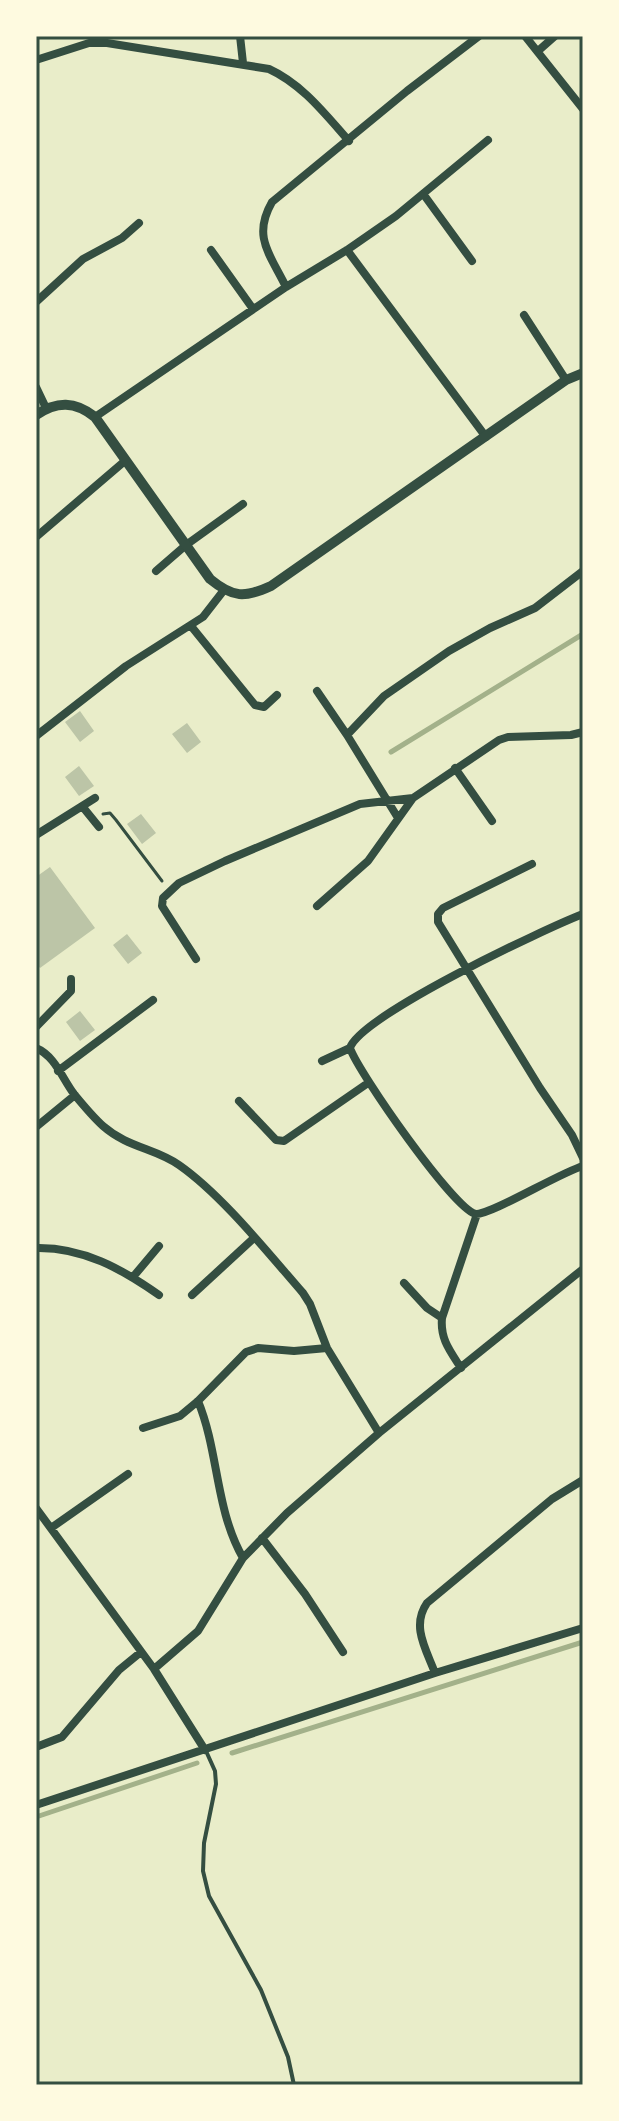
<svg xmlns="http://www.w3.org/2000/svg" width="619" height="2121" font-family="Georgia,serif">
<style>
.lines{fill:none;stroke-linecap:round;stroke-linejoin:round}
.stream{stroke:#a3b18a;stroke-width:5}
.building{fill:#bcc5a7}
.path{stroke:#344e41;stroke-width:3}
.service{stroke:#344e41;stroke-width:4}
.minor{stroke:#344e41;stroke-width:8}
.tertiary{stroke:#344e41;stroke-width:10}
.neatline{fill:none;stroke:#344e41;stroke-width:3}
</style>
<rect width="100%" height="100%" fill="#e9edc9"/>
<g class="lines">
<path class="stream" d="M 391,752 L 583,634
M 232,1753 L 583,1642
M 36,1817 L 197,1763"/>
</g>
<path class="building" d="M 80,711 L 94,731 L 80,742 L 65,722 Z
M 187,723 L 201,742 L 187,753 L 172,734 Z
M 79,766 L 94,786 L 79,796 L 65,777 Z
M 141,814 L 156,833 L 142,844 L 127,824 Z
M 50,867 L 95,928 L 40,968 L 36,963 L 36,877 Z
M 127,934 L 142,953 L 128,964 L 113,945 Z
M 80,1011 L 95,1030 L 80,1041 L 66,1022 Z"/>
<g class="lines">
<path class="path" d="M 103,814 L 110,813 L 116,820 L 162,881"/>
<path class="service" d="M 206,1751 L 215,1771 L 216,1784 L 204,1843 L 203,1871 L 209,1896 L 261,1990 L 288,2057 L 294,2085"/>
<path class="minor" d="M 240,36 L 243,63
M 525,36 L 583,109
M 538,51 L 555,36
M 36,60 L 89,43 L 107,43 L 269,69 C 302,84 325,114 349,141
M 424,195 L 472,261
M 211,250 L 253,309
M 347,250 L 486,437
M 286,287 C 270,254 252,237 272,202 L 407,91 L 479,36
M 36,302 L 83,259 L 122,238 L 139,223
M 524,315 L 566,380
M 36,387 L 46,408
M 95,417 L 286,287 L 347,250 L 396,216 L 488,140
M 36,537 L 126,460
M 156,571 L 186,545 L 243,504
M 191,626 L 255,705 L 264,707 L 277,695
M 317,691 L 347,735
M 36,736 L 126,666 L 203,617 L 224,590
M 455,768 L 492,821
M 82,806 L 99,827
M 398,818 L 347,735 L 384,696 L 449,651 L 490,628 L 535,608 L 583,571
M 36,835 L 95,798
M 532,864 L 443,908 L 438,914 L 438,922 L 540,1088 L 572,1135 L 583,1158
M 317,906 L 368,861 L 413,798
M 583,914 C 544,929 360,1016 350,1048 C 358,1072 455,1211 476,1214 C 491,1215 559,1173 583,1166
M 196,959 L 162,906 L 163,898 L 179,883 L 225,861 L 360,804 L 413,798 L 499,740 L 508,737 L 571,735 L 583,732
M 36,1027 L 71,991 L 71,979
M 36,1048 C 55,1056 62,1078 74,1094 C 83,1105 93,1117 103,1126 C 128,1148 155,1148 179,1165 C 222,1195 268,1253 303,1293 L 310,1304 L 327,1348 L 379,1433
M 322,1061 L 350,1048
M 58,1071 L 153,1000
M 239,1101 L 276,1140 L 284,1141 L 368,1083
M 36,1127 L 75,1095
M 36,1248 C 83,1247 122,1269 159,1295
M 133,1277 L 159,1246
M 404,1283 L 427,1308 L 442,1318
M 192,1295 L 254,1238
M 461,1368 C 450,1351 440,1339 442,1318 L 477,1214
M 198,1401 C 219,1452 215,1509 243,1558
M 143,1428 L 180,1416 L 198,1401 L 246,1352 L 258,1348 L 294,1351 L 327,1348
M 36,1508 L 154,1669 L 205,1750
M 51,1528 L 128,1474
M 262,1538 L 305,1594 L 343,1652
M 154,1669 L 198,1631 L 243,1558 L 287,1513 L 379,1433 L 583,1269
M 435,1673 C 426,1649 411,1626 427,1603 L 552,1499 L 583,1480
M 36,1747 L 62,1737 L 119,1670 L 141,1652
M 36,1805 L 435,1673 L 583,1628"/>
<path class="tertiary" d="M 36,415 C 57,401 75,401 95,417 L 210,579 C 233,598 245,598 271,586 L 566,380 L 583,373"/>
</g>
<rect width="619" height="2121" fill="none" stroke="#fefae0" stroke-width="76"/>
<rect x="38" y="38" width="543" height="2045" class="neatline"/>
</svg>
